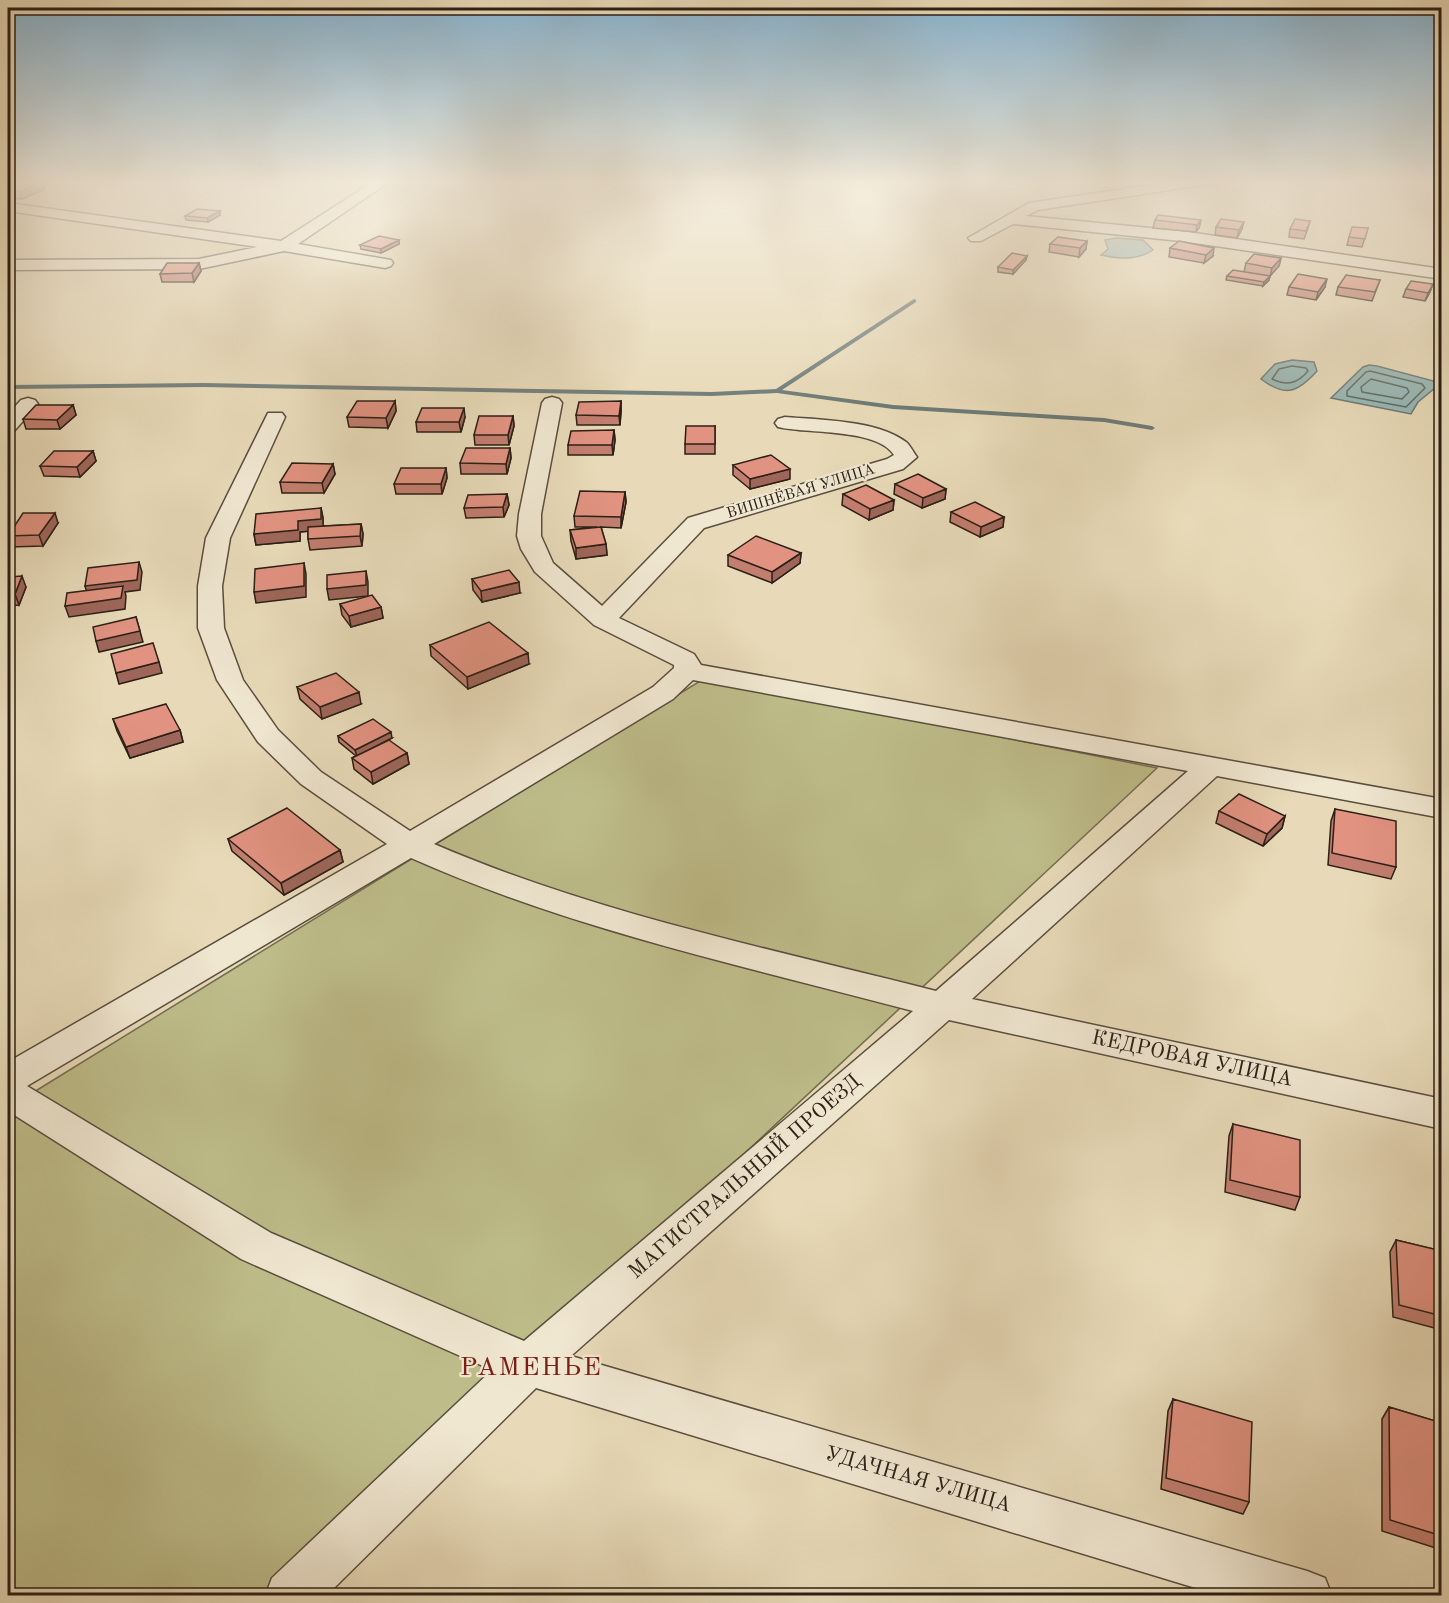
<svg xmlns="http://www.w3.org/2000/svg" width="1449" height="1603" font-family="'Old Standard TT',serif">
<style>
.green{fill:#bebd8a;stroke:#746e50;stroke-width:1.5}
.water{fill:#99b9b7;stroke:#6d7b77;stroke-width:1.5}
.lines{fill:none;stroke-linecap:round;stroke-linejoin:round}
.shore{stroke:#626c66;stroke-width:1.5}
.stream{fill:#6d7b77;fill-rule:evenodd}
.minor-casing{stroke:#5a4e3e;stroke-width:3}
.minor{fill:#f0e7d1;fill-rule:evenodd}
.wall{fill:#c27e6f;stroke:#2b1f16;stroke-width:1.5}
.shaded-wall{fill:#9e665a;stroke:#2b1f16;stroke-width:1.5}
.building{fill:#e19281;stroke:#2b1f16;stroke-width:1.5}
.labels{text-anchor:middle;dominant-baseline:central;stroke-width:4.5;stroke-linejoin:round;paint-order:stroke}
.far-street-label{font-size:15px;fill:#2b1f16;stroke:#f0e7d1}
.near-street-label{font-size:21px;fill:#2b1f16;stroke:#f0e7d1}
.near-quarter-label{font-size:26px;letter-spacing:1.5px;fill:#7a1f14;stroke:#f0e7d1}
</style>
<rect width="100%" height="100%" fill="#e8dab8"/>
<filter id="stains"><feTurbulence type="fractalNoise" baseFrequency=".00333" numOctaves="4"/><feColorMatrix values="0 0 0 0 .2 0 0 0 0 .09 0 0 0 0 .02 0 0 0 .5 -.17"/></filter>
<radialGradient id="worn" r=".72"><stop offset=".6" stop-color="#630" stop-opacity="0"/><stop offset="1" stop-color="#630" stop-opacity=".3"/></radialGradient>
<path class="green" d="M 705,678 L 1157,768 L 272,1595 L 8,1596 L 8,1108 Z"/>
<path class="water" d="M 1116,238 L 1143,240 L 1153,250 C 1138,260 1118,259 1101,255 L 1108,249 L 1105,240 Z
M 1292,360 L 1314,362 L 1317,371 C 1298,392 1286,398 1261,379 L 1275,364 Z
M 1369,365 L 1377,366 L 1441,383 L 1418,402 L 1411,414 L 1331,398 L 1363,367 Z"/>
<g class="lines">
<path class="shore" d="M 1292,366 L 1306,368 L 1308,371 C 1297,384 1287,386 1272,379 L 1279,369 Z
M 1370,371 L 1422,384 L 1425,388 L 1406,407 L 1347,396 L 1347,391 L 1366,372 Z
M 1371,379 L 1407,388 L 1409,392 L 1402,399 L 1362,392 L 1361,387 Z"/>
<path class="stream" d="M 914,299 L 916,300 L 916,302 L 782,390 L 893,405 L 1104,418 L 1152,426 L 1155,428 L 1152,430 L 1104,422 L 893,409 L 777,393 L 712,396 L 204,387 L 8,389 L 8,385 L 204,383 L 712,392 L 776,389 Z"/>
<defs>
<path id="minor" d="M 376,180 L 392,180 L 298,244 L 391,260 L 393,263 L 391,266 L 385,268 L 284,251 L 199,269 L 8,270 L 8,260 L 199,259 L 257,247 L 8,211 L 8,203 L 281,241 Z
M 1184,180 L 1216,180 L 1209,184 L 1038,210 L 1026,216 L 1181,231 L 1442,269 L 1442,279 L 1181,241 L 1013,224 L 981,241 L 971,241 L 968,238 L 1029,203 Z
M 552,397 L 559,399 L 562,403 L 541,514 L 541,536 L 553,563 L 602,606 L 688,518 L 887,459 L 894,455 C 877,428 806,434 778,427 L 775,423 L 778,419 L 785,417 C 820,420 877,420 906,442 C 910,445 913,452 917,457 L 903,469 L 704,528 L 619,618 L 694,654 L 701,665 L 1442,799 L 1442,818 L 1217,776 L 972,999 L 1442,1099 L 1442,1129 L 949,1020 L 571,1356 L 1307,1571 L 1325,1578 L 1332,1596 L 1222,1596 L 536,1388 L 326,1596 L 265,1596 L 272,1578 L 492,1370 L 241,1259 L 8,1111 L 8,1062 L 387,844 L 301,784 L 258,742 L 217,680 L 198,628 L 198,586 L 206,538 L 268,413 L 282,413 L 285,417 L 230,538 L 222,586 L 224,628 L 243,680 L 278,730 L 321,772 L 410,831 L 653,687 L 674,668 L 674,665 L 594,625 L 535,572 L 521,549 L 517,536 L 519,514 L 542,403 L 545,399 ZM 693,680 L 1188,771 L 936,991 C 767,948 594,913 434,844 L 673,699 ZM 411,858 C 571,929 744,966 913,1011 L 524,1341 L 271,1233 L 27,1086 Z
M 28,398 L 35,400 L 38,404 L 15,430 L 8,432 L 8,414 L 21,400 Z"/>
</defs>
<use href="#minor" class="minor-casing"/>
<use href="#minor" class="minor"/>
</g>
<path class="wall" d="M 43,182 L 45,189 L 22,199 L 8,198 L 8,183 Z
M 220,211 L 220,215 L 208,222 L 186,220 L 185,216 Z
M 1155,220 L 1201,220 L 1199,228 L 1196,232 L 1153,228 Z
M 1310,221 L 1308,228 L 1304,239 L 1289,237 L 1290,229 Z
M 1216,227 L 1242,229 L 1237,238 L 1215,235 Z
M 1368,228 L 1362,247 L 1347,245 L 1349,237 Z
M 399,240 L 399,244 L 381,253 L 361,249 L 360,245 Z
M 1087,241 L 1086,249 L 1079,257 L 1049,252 L 1050,244 Z
M 1170,248 L 1213,256 L 1204,263 L 1169,257 Z
M 1027,256 L 1026,260 L 1013,274 L 998,272 L 998,267 Z
M 1281,258 L 1279,266 L 1270,276 L 1269,280 L 1263,286 L 1226,280 L 1227,276 L 1244,272 L 1246,263 Z
M 199,263 L 201,271 L 194,282 L 162,282 L 160,274 Z
M 1380,280 L 1372,301 L 1336,295 L 1338,287 Z
M 1433,284 L 1430,292 L 1425,301 L 1403,297 L 1406,289 Z
M 1289,287 L 1325,287 L 1316,300 L 1287,295 Z
M 395,401 L 396,411 L 388,428 L 349,427 L 347,417 Z
M 621,401 L 621,411 L 620,425 L 577,425 L 576,415 Z
M 73,405 L 76,415 L 60,429 L 26,429 L 23,419 Z
M 513,416 L 514,426 L 509,445 L 475,445 L 474,435 Z
M 465,417 L 461,432 L 417,432 L 416,422 Z
M 715,426 L 715,454 L 685,454 L 685,444 Z
M 614,430 L 615,440 L 613,455 L 568,455 L 568,445 Z
M 510,448 L 511,458 L 507,474 L 461,474 L 460,463 Z
M 93,451 L 96,461 L 80,477 L 44,476 L 40,466 Z
M 333,464 L 335,474 L 324,493 L 282,493 L 280,482 Z
M 733,465 L 790,479 L 750,489 L 733,475 Z
M 446,468 L 447,478 L 442,494 L 396,494 L 394,484 Z
M 895,484 L 946,489 L 945,499 L 922,508 L 894,494 Z
M 625,492 L 626,502 L 621,528 L 601,527 L 606,544 L 607,555 L 576,559 L 571,541 L 570,530 L 597,527 L 575,527 L 574,516 Z
M 507,494 L 509,505 L 504,517 L 466,518 L 464,508 Z
M 843,494 L 894,500 L 893,510 L 869,520 L 842,505 Z
M 321,508 L 323,518 L 323,526 L 361,524 L 363,534 L 362,546 L 310,550 L 308,539 L 308,531 L 300,532 L 300,541 L 256,545 L 254,534 Z
M 951,512 L 1004,517 L 1003,527 L 980,537 L 950,522 Z
M 58,523 L 43,546 L 10,547 L 8,539 L 8,535 Z
M 801,553 L 800,563 L 772,583 L 728,566 L 728,555 Z
M 8,577 L 26,587 L 19,605 L 8,606 Z
M 472,579 L 520,593 L 482,602 L 473,590 Z
M 340,604 L 381,607 L 383,618 L 351,627 L 342,615 Z
M 430,645 L 529,664 L 468,689 L 431,656 Z
M 297,687 L 361,704 L 322,719 L 300,699 Z
M 113,719 L 180,730 L 183,742 L 130,758 L 117,731 Z
M 338,736 L 392,738 L 373,748 L 407,753 L 409,764 L 373,784 L 354,769 L 352,758 L 356,756 L 339,742 Z
M 1335,809 L 1396,867 L 1391,879 L 1328,865 L 1331,821 Z
M 1219,811 L 1285,816 L 1282,828 L 1263,846 L 1216,823 Z
M 228,839 L 340,850 L 343,862 L 284,895 L 232,851 Z
M 1233,1124 L 1300,1197 L 1295,1210 L 1225,1192 L 1229,1136 Z
M 1396,1240 L 1442,1251 L 1442,1330 L 1393,1317 L 1390,1252 Z
M 1173,1399 L 1249,1502 L 1243,1514 L 1161,1489 L 1168,1411 Z
M 1389,1407 L 1442,1423 L 1442,1550 L 1382,1531 L 1382,1419 Z"/>
<path class="shaded-wall" d="M 43,182 L 45,189 L 22,199 L 20,192 Z
M 220,211 L 220,215 L 208,222 L 207,218 Z
M 1201,220 L 1199,228 L 1196,232 L 1197,225 Z
M 1244,222 L 1242,229 L 1237,238 L 1239,230 Z
M 399,240 L 399,244 L 381,253 L 381,249 Z
M 1087,241 L 1086,249 L 1079,257 L 1080,248 Z
M 1214,248 L 1213,256 L 1204,263 L 1206,255 Z
M 1027,256 L 1026,260 L 1013,274 L 1013,270 Z
M 1281,258 L 1279,266 L 1270,276 L 1272,268 Z
M 199,263 L 201,271 L 194,282 L 192,273 Z
M 1270,276 L 1269,280 L 1263,286 L 1264,282 Z
M 1327,279 L 1325,287 L 1316,300 L 1318,292 Z
M 1433,284 L 1430,292 L 1425,301 L 1428,293 Z
M 395,401 L 396,411 L 388,428 L 386,418 Z
M 621,401 L 621,411 L 620,425 L 619,416 Z
M 73,405 L 76,415 L 60,429 L 57,420 Z
M 464,408 L 465,417 L 461,432 L 459,422 Z
M 513,416 L 514,426 L 509,445 L 508,435 Z
M 614,430 L 615,440 L 613,455 L 612,445 Z
M 510,448 L 511,458 L 507,474 L 506,464 Z
M 93,451 L 96,461 L 80,477 L 77,467 Z
M 333,464 L 335,474 L 324,493 L 322,483 Z
M 446,468 L 447,478 L 442,494 L 441,484 Z
M 790,469 L 790,479 L 750,489 L 750,479 Z
M 946,489 L 945,499 L 922,508 L 923,498 Z
M 625,492 L 626,502 L 621,528 L 621,517 Z
M 507,494 L 509,505 L 504,517 L 503,507 Z
M 894,500 L 893,510 L 869,520 L 870,509 Z
M 321,508 L 323,518 L 323,530 L 300,532 L 300,541 L 256,545 L 254,534 L 298,521 Z
M 55,513 L 58,523 L 43,546 L 39,535 Z
M 1004,517 L 1003,527 L 980,537 L 981,527 Z
M 361,524 L 363,534 L 362,546 L 360,536 Z
M 606,544 L 607,555 L 576,559 L 576,548 Z
M 801,553 L 800,563 L 772,583 L 772,572 Z
M 139,562 L 142,572 L 140,590 L 125,592 L 126,596 L 125,609 L 69,617 L 65,606 L 88,597 L 85,586 Z
M 304,563 L 306,574 L 306,597 L 256,603 L 254,592 Z
M 366,571 L 368,582 L 368,596 L 329,600 L 327,589 Z
M 22,576 L 26,587 L 19,605 L 15,594 Z
M 519,582 L 520,593 L 482,602 L 481,591 Z
M 381,607 L 383,618 L 351,627 L 349,616 Z
M 136,617 L 143,642 L 99,652 L 96,641 Z
M 528,653 L 529,664 L 468,689 L 467,677 Z
M 159,662 L 162,673 L 119,684 L 116,673 Z
M 359,692 L 361,704 L 322,719 L 320,707 Z
M 180,730 L 183,742 L 130,758 L 126,747 Z
M 391,732 L 392,738 L 357,756 L 355,750 Z
M 407,753 L 409,764 L 373,784 L 371,772 Z
M 1285,816 L 1282,828 L 1263,846 L 1267,834 Z
M 340,850 L 343,862 L 284,895 L 281,883 Z"/>
<path class="building" d="M 16,180 L 22,180 L 43,182 L 20,192 L 8,190 L 8,183 Z
M 197,209 L 220,211 L 207,218 L 185,216 Z
M 1158,215 L 1201,220 L 1197,225 L 1155,220 Z
M 1221,219 L 1244,222 L 1239,230 L 1216,227 Z
M 1295,219 L 1310,221 L 1306,231 L 1290,229 Z
M 1352,227 L 1368,228 L 1365,239 L 1349,237 Z
M 379,236 L 399,240 L 381,249 L 360,245 Z
M 1058,237 L 1087,241 L 1080,248 L 1050,244 Z
M 1179,241 L 1214,248 L 1206,255 L 1170,248 Z
M 1012,253 L 1027,256 L 1013,270 L 998,267 Z
M 1254,254 L 1281,258 L 1272,268 L 1246,263 Z
M 167,263 L 199,263 L 192,273 L 160,274 Z
M 1233,270 L 1270,276 L 1264,282 L 1227,276 Z
M 1298,274 L 1327,279 L 1318,292 L 1289,287 Z
M 1346,275 L 1380,280 L 1375,292 L 1338,287 Z
M 1411,281 L 1433,284 L 1428,293 L 1406,289 Z
M 357,401 L 395,401 L 386,418 L 347,417 Z
M 621,401 L 619,416 L 576,415 L 579,402 Z
M 36,405 L 73,405 L 57,420 L 23,419 Z
M 422,408 L 464,408 L 459,422 L 416,422 Z
M 479,416 L 513,416 L 508,435 L 474,435 Z
M 686,426 L 715,426 L 715,444 L 685,444 Z
M 614,430 L 612,445 L 568,445 L 571,431 Z
M 466,448 L 510,448 L 506,464 L 460,463 Z
M 54,451 L 93,451 L 77,467 L 40,466 Z
M 771,455 L 790,469 L 750,479 L 733,465 Z
M 292,463 L 333,464 L 322,483 L 280,482 Z
M 401,468 L 446,468 L 441,484 L 394,484 Z
M 918,474 L 946,489 L 923,498 L 895,484 Z
M 866,485 L 894,500 L 870,509 L 843,494 Z
M 580,491 L 625,492 L 621,517 L 574,516 Z
M 507,494 L 503,507 L 464,508 L 468,495 Z
M 975,502 L 1004,517 L 981,527 L 951,512 Z
M 321,508 L 321,519 L 298,521 L 298,530 L 254,534 L 256,514 Z
M 23,513 L 55,513 L 39,535 L 8,536 Z
M 361,524 L 360,536 L 308,539 L 308,527 Z
M 601,527 L 606,544 L 576,548 L 570,530 Z
M 756,536 L 801,553 L 772,572 L 728,555 Z
M 139,562 L 137,580 L 85,586 L 88,568 Z
M 304,563 L 304,586 L 254,592 L 255,569 Z
M 509,570 L 519,582 L 481,591 L 472,579 Z
M 366,571 L 366,585 L 327,589 L 327,575 Z
M 22,576 L 15,594 L 8,594 L 8,577 Z
M 123,586 L 121,598 L 65,606 L 67,593 Z
M 372,595 L 381,607 L 349,616 L 340,604 Z
M 136,617 L 140,631 L 96,641 L 93,627 Z
M 489,622 L 528,653 L 467,677 L 430,645 Z
M 153,643 L 159,662 L 116,673 L 111,654 Z
M 336,673 L 359,692 L 320,707 L 297,687 Z
M 166,704 L 180,730 L 126,747 L 113,719 Z
M 373,719 L 391,732 L 355,750 L 338,736 Z
M 389,740 L 407,753 L 371,772 L 352,758 Z
M 1239,794 L 1285,816 L 1267,834 L 1219,811 Z
M 287,808 L 340,850 L 281,883 L 228,839 Z
M 1335,809 L 1396,821 L 1396,867 L 1332,853 Z
M 1233,1124 L 1300,1140 L 1300,1197 L 1230,1180 Z
M 1396,1240 L 1442,1251 L 1442,1316 L 1399,1305 Z
M 1173,1399 L 1252,1422 L 1249,1502 L 1166,1478 Z
M 1389,1407 L 1442,1423 L 1442,1536 L 1390,1520 Z"/>
<linearGradient id="sky" x2="0" y2="1"><stop stop-color="#88b6d4"/><stop offset="0.45" stop-color="#f5eedf"/><stop offset="1" stop-color="#f5eedf" stop-opacity="0"/></linearGradient>
<rect width="1449" height="404" fill="url(#sky)"/>
<g class="labels">
<g class="far-street-label">
<text transform="translate(801 492) rotate(-17)">ВИШНЁВАЯ УЛИЦА</text>
</g>
<g class="near-street-label">
<text transform="translate(1192 1059) rotate(12)">КЕДРОВАЯ УЛИЦА</text>
<text transform="translate(745 1177) rotate(-41)">МАГИСТРАЛЬНЫЙ ПРОЕЗД</text>
<text transform="translate(918 1480) rotate(16)">УДАЧНАЯ УЛИЦА</text>
</g>
<g class="near-quarter-label">
<text x="531" y="1368">РАМЕНЬЕ</text>
</g>
</g>
<rect width="1449" height="1603" fill="none" stroke="#e8dab8" stroke-width="30"/>
<rect x="9" y="9" width="1431" height="1585" fill="none" stroke="#2b1f16" stroke-width="3"/>
<rect x="15" y="15" width="1419" height="1573" fill="none" stroke="#2b1f16" stroke-width="1.5"/>
<rect width="100%" height="100%" filter="url(#stains)"/>
<rect width="100%" height="100%" fill="url(#worn)"/>
</svg>
